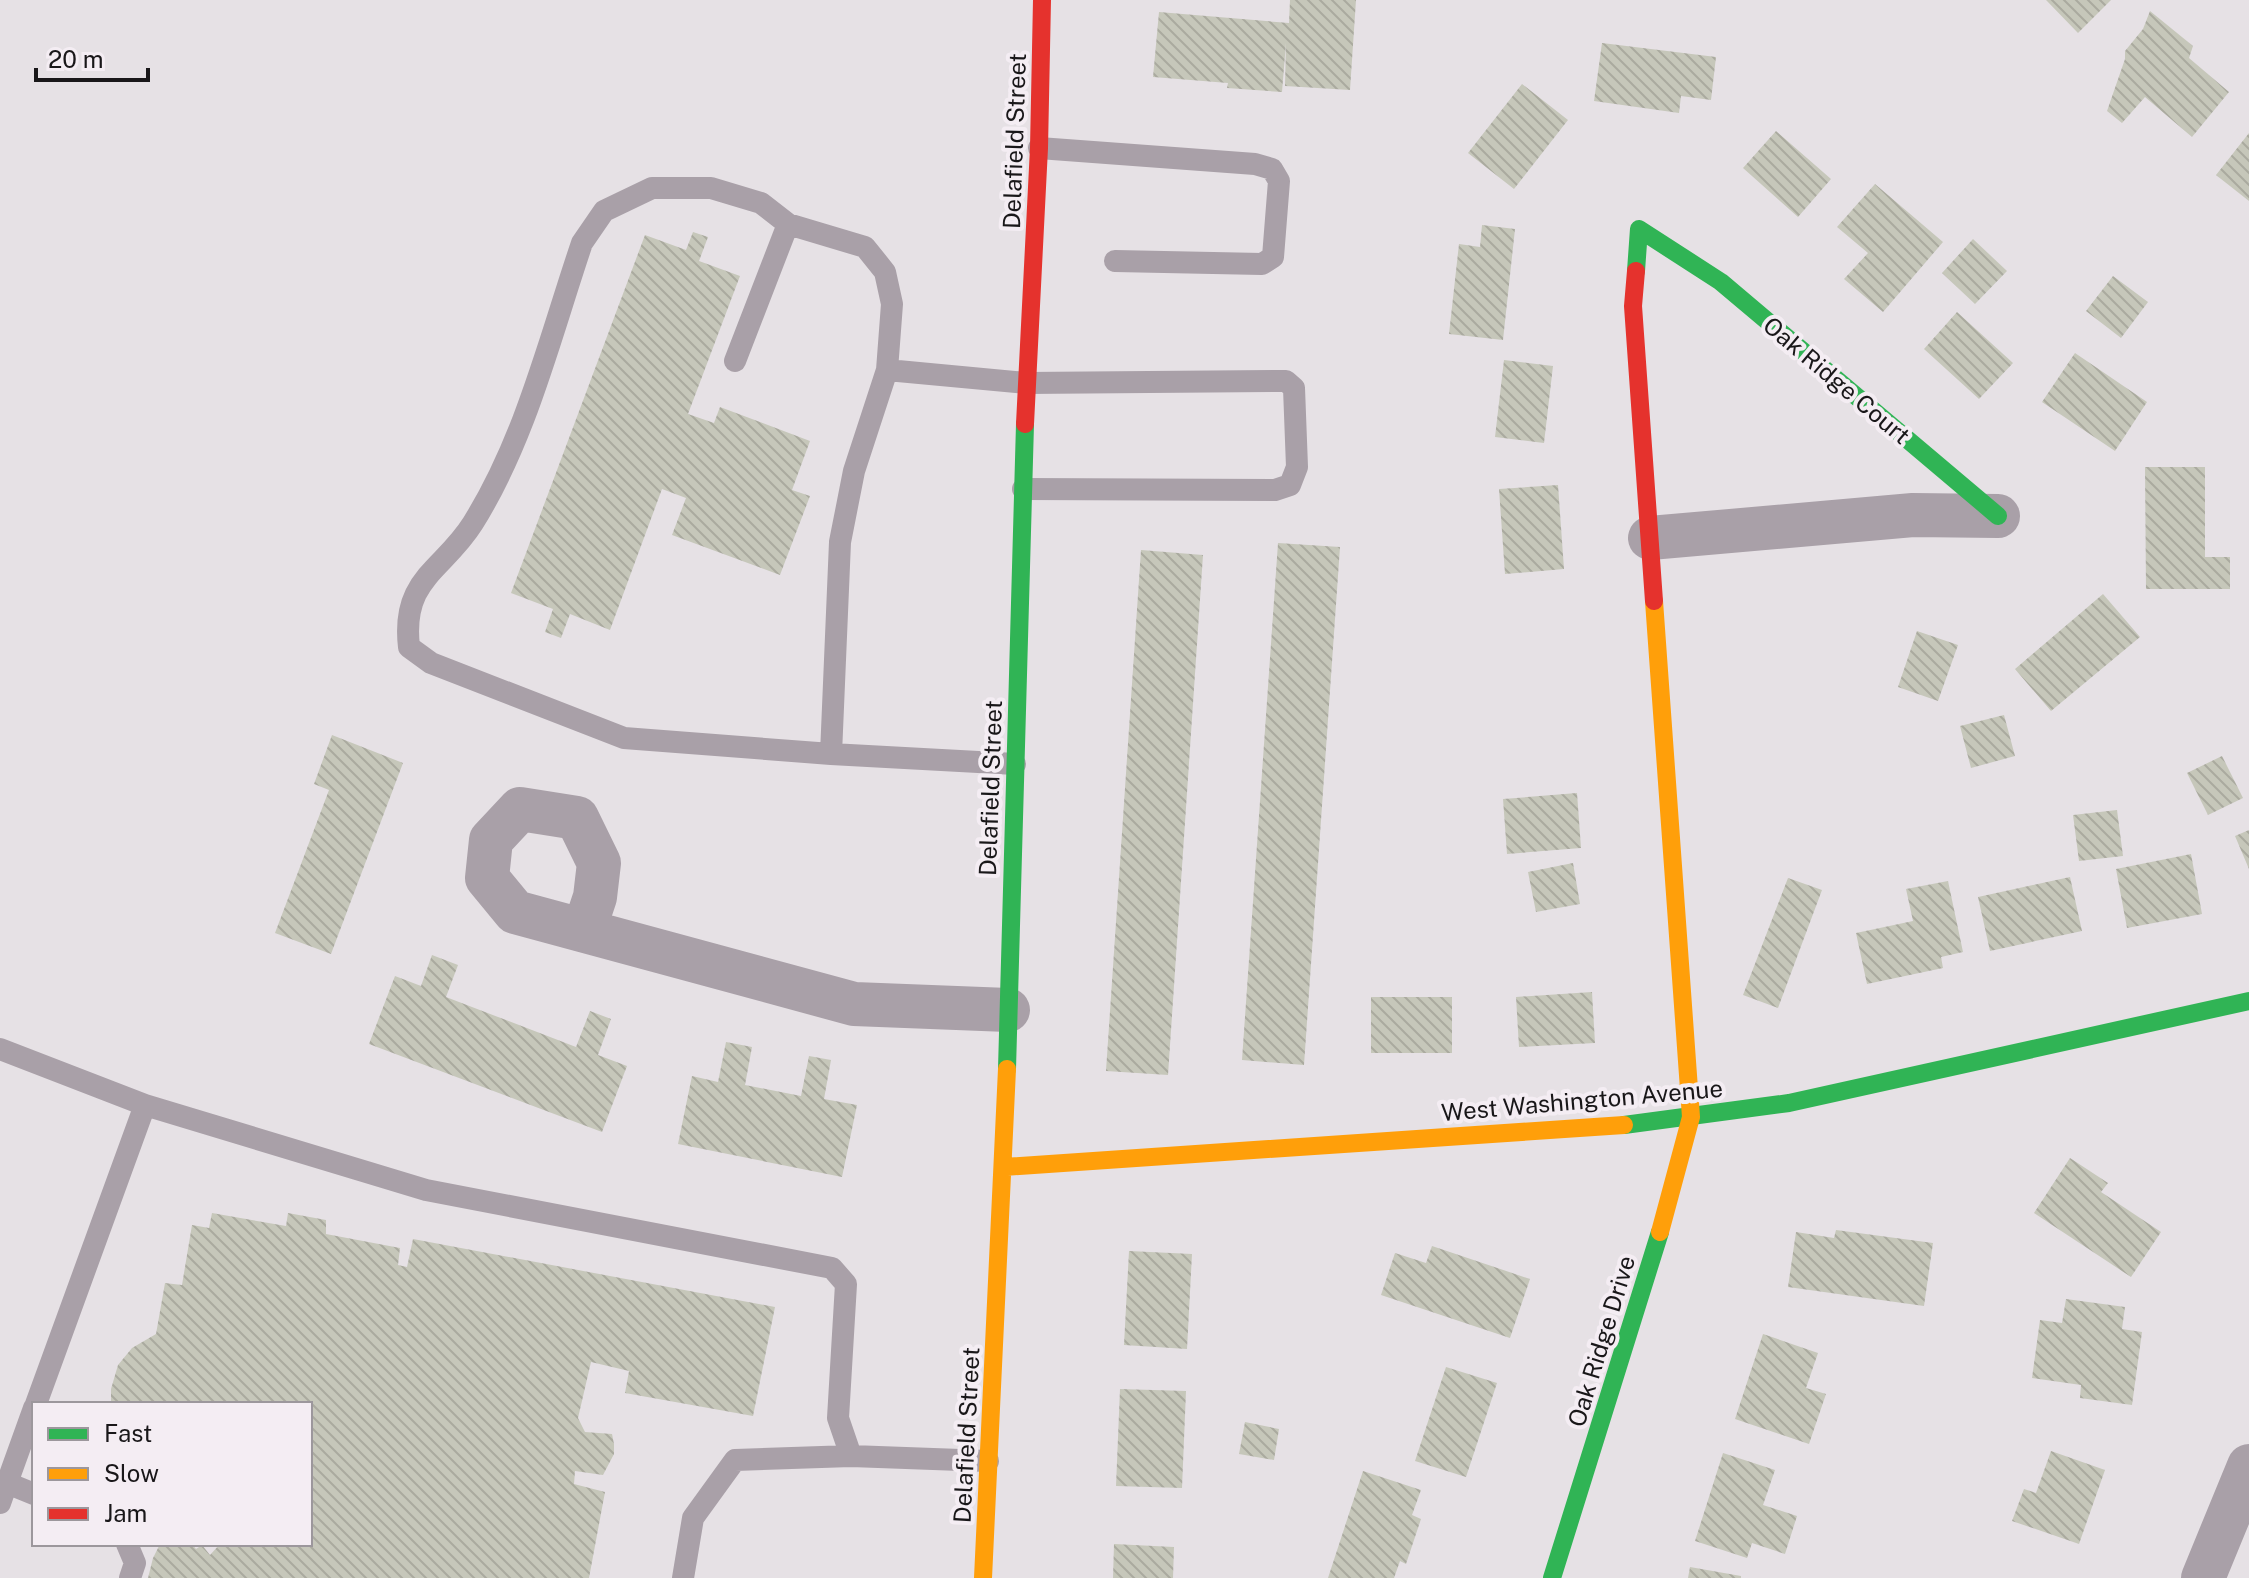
<svg xmlns="http://www.w3.org/2000/svg" width="2249" height="1578" font-family="'Public Sans',sans-serif">
<style>
.building{fill:url(#building-back-hatch)}
.lines{fill:none;stroke-linecap:round;stroke-linejoin:round}
.lane{stroke:#a9a0a8;stroke-width:22}
.street{stroke:#a9a0a8;stroke-width:44}
.fast{stroke:#30b455;stroke-width:18}
.slow{stroke:#ff9f0a;stroke-width:18}
.jam{stroke:#e5322d;stroke-width:18}
.labels{text-anchor:middle;dominant-baseline:central;stroke-width:8;stroke-linejoin:round;paint-order:stroke}
.street-label{font-size:24px;fill:#191719;stroke:#f4edf3}
</style>
<defs>
<pattern id="building-back-hatch" width="6" height="6" patternUnits="userSpaceOnUse" patternTransform="scale(2)"><rect width="6" height="6" fill="#c6c7ba"/><path d="M-1 5l2 2M0 0l6 6M5-1l2 2" fill="none" stroke="#aaaa9f"/></pattern>
</defs>
<rect width="100%" height="100%" fill="#e6e1e5"/>
<path class="building" d="M 1290,0 L 1356,0 L 1350,90 L 1285,86 L 1286,43 L 1282,92 L 1227,88 L 1228,83 L 1153,77 L 1159,12 L 1289,23 Z
M 2046,0 L 2111,0 L 2078,33 Z
M 2150,11 L 2193,46 L 2189,58 L 2229,92 L 2192,137 L 2145,97 L 2122,123 L 2107,111 L 2125,59 L 2125,51 L 2143,29 Z
M 1602,43 L 1716,57 L 1711,100 L 1681,96 L 1679,113 L 1594,101 Z
M 1522,84 L 1568,120 L 1514,189 L 1468,153 Z
M 1776,131 L 1831,179 L 1798,217 L 1743,168 Z
M 2249,133 L 2249,201 L 2216,175 Z
M 1875,184 L 1943,242 L 1883,312 L 1844,279 L 1868,253 L 1837,227 Z
M 1482,225 L 1515,229 L 1503,340 L 1449,334 L 1459,244 L 1480,247 Z
M 693,232 L 708,237 L 699,261 L 740,276 L 688,414 L 714,423 L 720,407 L 810,441 L 792,490 L 810,496 L 780,575 L 672,535 L 686,498 L 662,489 L 610,630 L 570,614 L 561,638 L 545,632 L 553,609 L 511,593 L 645,235 L 686,250 Z
M 1973,239 L 2007,271 L 1975,304 L 1942,273 Z
M 2113,276 L 2148,302 L 2121,338 L 2086,311 Z
M 1957,312 L 2013,363 L 1979,399 L 1924,349 Z
M 2075,353 L 2147,402 L 2115,451 L 2042,402 Z
M 1504,360 L 1553,366 L 1544,443 L 1495,437 Z
M 2145,467 L 2205,467 L 2205,557 L 2230,557 L 2230,589 L 2146,589 Z
M 1558,485 L 1564,569 L 1505,574 L 1499,489 Z
M 1278,543 L 1340,547 L 1304,1065 L 1242,1060 Z
M 1141,550 L 1203,555 L 1168,1075 L 1106,1071 Z
M 2103,594 L 2140,637 L 2051,711 L 2015,669 Z
M 1917,631 L 1958,645 L 1938,701 L 1898,687 Z
M 2004,715 L 2015,756 L 1971,768 L 1960,726 Z
M 332,735 L 403,763 L 331,954 L 275,933 L 329,790 L 314,784 Z
M 2222,756 L 2243,798 L 2208,815 L 2187,773 Z
M 1577,793 L 1581,848 L 1507,854 L 1503,799 Z
M 2117,810 L 2123,856 L 2079,861 L 2073,815 Z
M 2249,830 L 2249,869 L 2235,836 Z
M 2191,854 L 2202,914 L 2127,928 L 2116,869 Z
M 1573,863 L 1580,904 L 1536,912 L 1528,872 Z
M 2070,877 L 2082,931 L 1990,951 L 1978,897 Z
M 1788,878 L 1822,890 L 1778,1008 L 1743,995 Z
M 1948,881 L 1963,952 L 1941,957 L 1943,968 L 1867,984 L 1856,933 L 1913,921 L 1906,889 Z
M 432,955 L 458,965 L 446,997 L 576,1047 L 590,1011 L 611,1019 L 598,1055 L 627,1066 L 602,1132 L 369,1044 L 395,976 L 421,986 Z
M 1592,992 L 1595,1043 L 1519,1047 L 1516,997 Z
M 1371,997 L 1452,997 L 1452,1053 L 1371,1053 Z
M 726,1042 L 752,1047 L 745,1085 L 801,1096 L 809,1056 L 831,1060 L 824,1099 L 857,1105 L 842,1177 L 678,1144 L 692,1076 L 718,1082 Z
M 2070,1158 L 2108,1183 L 2101,1192 L 2161,1232 L 2131,1277 L 2034,1213 Z
M 212,1213 L 286,1226 L 288,1213 L 326,1220 L 326,1234 L 400,1248 L 398,1265 L 407,1267 L 413,1239 L 775,1307 L 753,1416 L 625,1393 L 629,1371 L 591,1362 L 578,1418 L 585,1432 L 612,1434 L 614,1444 L 614,1454 L 603,1475 L 575,1471 L 574,1484 L 605,1492 L 589,1578 L 148,1578 L 153,1558 L 160,1544 L 192,1544 L 196,1549 L 202,1545 L 210,1555 L 220,1544 L 310,1544 L 310,1404 L 111,1404 L 111,1389 L 118,1365 L 132,1348 L 156,1334 L 165,1283 L 182,1285 L 192,1225 L 209,1228 Z
M 1836,1230 L 1933,1243 L 1924,1306 L 1788,1287 L 1796,1232 L 1834,1238 Z
M 1432,1246 L 1530,1279 L 1510,1338 L 1381,1295 L 1395,1253 L 1426,1263 Z
M 1129,1251 L 1192,1254 L 1187,1349 L 1124,1345 Z
M 2066,1299 L 2125,1307 L 2122,1329 L 2142,1332 L 2132,1405 L 2080,1398 L 2081,1385 L 2032,1378 L 2040,1320 L 2062,1323 Z
M 1763,1334 L 1818,1353 L 1806,1388 L 1826,1394 L 1809,1444 L 1735,1419 Z
M 1446,1367 L 1497,1383 L 1466,1477 L 1415,1461 Z
M 1120,1389 L 1186,1391 L 1182,1488 L 1116,1486 Z
M 1245,1422 L 1279,1429 L 1274,1460 L 1239,1454 Z
M 2051,1451 L 2105,1470 L 2079,1544 L 2012,1521 L 2024,1489 L 2036,1493 Z
M 1723,1453 L 1775,1470 L 1763,1505 L 1797,1516 L 1785,1554 L 1752,1543 L 1747,1558 L 1695,1541 Z
M 1363,1471 L 1421,1490 L 1412,1515 L 1421,1519 L 1406,1564 L 1400,1561 L 1394,1578 L 1328,1578 Z
M 1114,1544 L 1174,1547 L 1173,1578 L 1113,1578 Z
M 1690,1567 L 1741,1576 L 1741,1578 L 1688,1578 Z"/>
<g class="lines">
<path class="lane" d="M 1039,148 L 1255,164 L 1272,169 L 1279,181 L 1273,257 L 1262,264 L 1115,261
M 735,361 L 788,224 L 865,247 L 885,272 L 892,304 L 887,370 L 854,471 L 840,542 L 831,754 L 624,738 L 431,663 L 409,647 C 401,578 443,571 473,523 C 526,438 550,337 582,243 L 604,211 L 652,188 L 711,188 L 761,203 L 788,224
M 887,370 L 1026,383 L 1286,381 L 1294,388 L 1297,467 L 1290,485 L 1275,490 L 1023,489
M 831,754 L 1015,764
M 0,1049 L 145,1105 L 426,1190 L 832,1268 L 846,1284 L 838,1418 L 851,1456
M 36,1404 L 145,1105
M 34,1408 L 7,1483 L 34,1494
M 0,1503 L 7,1483
M 127,1544 L 135,1563 L 130,1578
M 683,1578 L 693,1518 L 735,1460 L 851,1456 L 988,1461"/>
<path class="street" d="M 1650,538 L 1913,515 L 1998,516
M 584,930 L 595,897 L 599,863 L 577,818 L 520,809 L 491,840 L 487,878 L 515,912 L 854,1004 L 1008,1010
M 2203,1578 L 2249,1466"/>
<path class="fast" d="M 1636,271 L 1639,229 L 1721,282 L 1998,516
M 1007,1069 L 1025,424
M 1624,1125 L 1789,1103 L 2249,1001
M 1552,1578 L 1660,1232"/>
<path class="slow" d="M 1654,601 L 1691,1117 L 1660,1232
M 1004,1167 L 1624,1125
M 983,1578 L 1007,1069"/>
<path class="jam" d="M 1636,271 L 1633,306 L 1654,601
M 1025,424 L 1039,148 L 1042,0"/>
</g>
<g class="labels">
<g class="street-label">
<text transform="translate(1014 141) rotate(-88)">Delafield Street</text>
<text transform="translate(1837 380) rotate(40)">Oak Ridge Court</text>
<text transform="translate(990 788) rotate(-88)">Delafield Street</text>
<text transform="translate(1582 1100) rotate(-5)">West Washington Avenue</text>
<text transform="translate(1601 1341) rotate(-73)">Oak Ridge Drive</text>
<text transform="translate(966 1435) rotate(-87)">Delafield Street</text>
</g>
</g>
<rect x="32" y="1402" width="280" height="144" fill="#f4edf3" stroke="#9c979c" stroke-width="2"/>
<rect x="48" y="1428" width="40" height="12" fill="#30b455" stroke="#9c979c" stroke-width="2"/>
<text x="104" y="1442" font-size="24" fill="#191719">Fast</text>
<rect x="48" y="1468" width="40" height="12" fill="#ff9f0a" stroke="#9c979c" stroke-width="2"/>
<text x="104" y="1482" font-size="24" fill="#191719">Slow</text>
<rect x="48" y="1508" width="40" height="12" fill="#e5322d" stroke="#9c979c" stroke-width="2"/>
<text x="104" y="1522" font-size="24" fill="#191719">Jam</text>
<path d="M36 68v12h112v-12" fill="none" stroke="#191719" stroke-width="4"/>
<text x="48" y="68" font-size="24" fill="#191719" stroke="#f4edf3" stroke-width="6" paint-order="stroke">20 m</text>
</svg>
